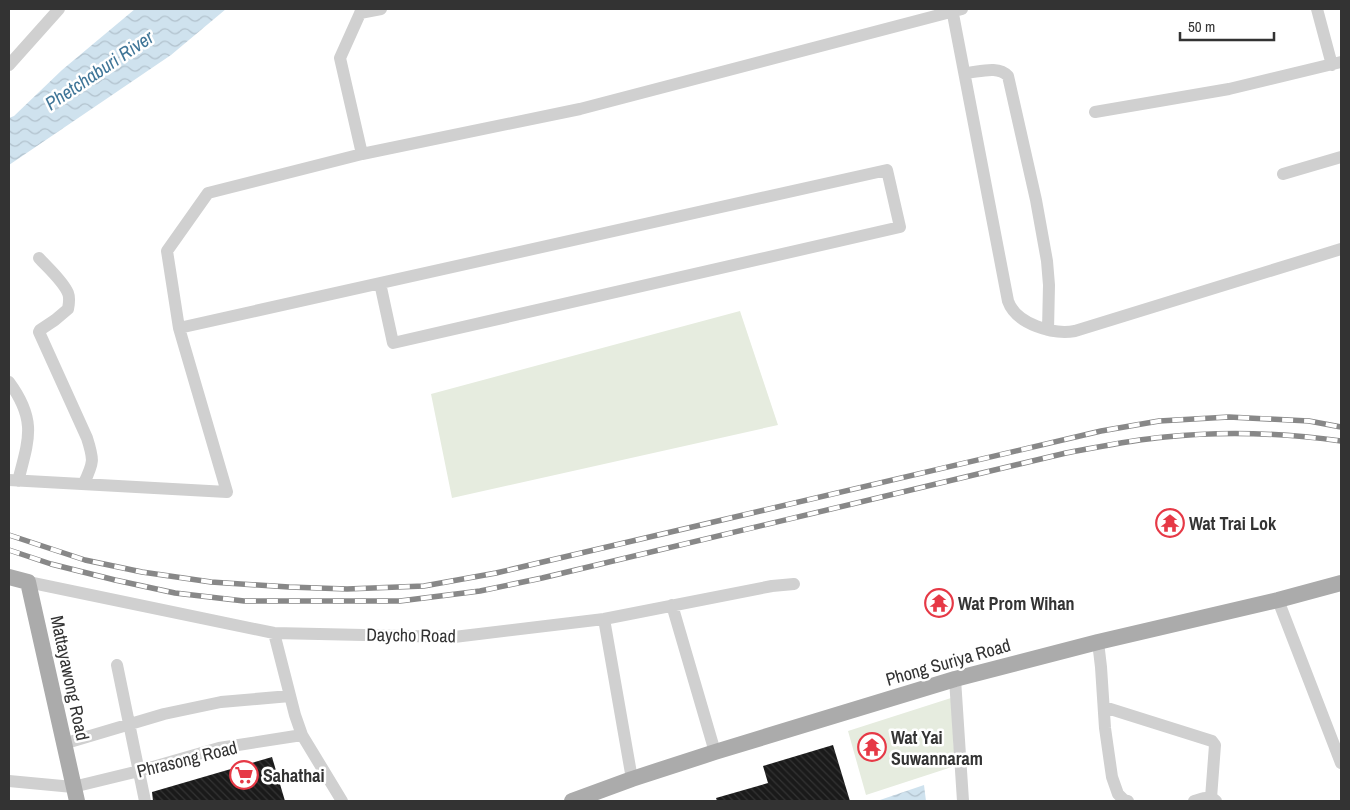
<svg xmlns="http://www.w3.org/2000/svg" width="1350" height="810" font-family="'Archivo Narrow',sans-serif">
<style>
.green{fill:#e6ecdf}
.water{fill:url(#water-waves)}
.building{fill:url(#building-back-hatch)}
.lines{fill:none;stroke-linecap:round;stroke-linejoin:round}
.minor{stroke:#d0d0d0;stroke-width:12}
.major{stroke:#ababab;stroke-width:16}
.rail-casing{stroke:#888;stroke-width:5.5}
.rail{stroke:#fff;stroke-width:4;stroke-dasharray:11;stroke-linecap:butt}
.labels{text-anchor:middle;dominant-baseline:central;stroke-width:5;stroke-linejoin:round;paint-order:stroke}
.poi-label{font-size:18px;font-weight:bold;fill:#333;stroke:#fff;text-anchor:start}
.street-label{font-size:18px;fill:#333;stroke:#fff}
.water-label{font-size:19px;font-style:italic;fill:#3f7597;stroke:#fff}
</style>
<defs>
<pattern id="water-waves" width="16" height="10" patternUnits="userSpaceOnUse" patternTransform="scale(1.25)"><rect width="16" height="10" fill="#cfe2ee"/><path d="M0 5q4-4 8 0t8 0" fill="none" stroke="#b2c2cd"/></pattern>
<pattern id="building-back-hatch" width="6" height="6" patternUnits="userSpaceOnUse" patternTransform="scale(1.25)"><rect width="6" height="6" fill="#1a1a1a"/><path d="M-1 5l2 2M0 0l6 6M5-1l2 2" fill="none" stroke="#333"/></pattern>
</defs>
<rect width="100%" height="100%" fill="#fff"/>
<path class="green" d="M 740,311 L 778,425 L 452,498 L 431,394 Z
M 951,698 L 955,766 L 866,795 L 848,731 Z"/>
<path class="water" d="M 135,9 L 226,9 L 171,55 L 9,165 L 9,118 L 14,116 L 62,70 Z
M 924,785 L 926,801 L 877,801 Z"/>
<path class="building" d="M 833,745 L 850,801 L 717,801 L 716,798 L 768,783 L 763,766 Z
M 272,757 L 285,801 L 153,801 L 152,792 Z"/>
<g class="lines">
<path class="minor" d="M 362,9 L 340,58 L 362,154
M 952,9 L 1008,301 C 1016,324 1053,335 1075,331 L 1341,249
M 1317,9 L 1332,65
M 360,13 L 381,9
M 9,65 L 59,9
M 965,73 C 979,72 998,65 1008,76 L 1036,200 L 1047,261 L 1049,285 L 1048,330
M 1095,112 L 1229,89 L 1341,62
M 1283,174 L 1341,157
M 39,258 C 48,268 63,281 68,293 C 70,298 69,304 68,309 L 55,320 L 40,330 L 39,332 L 87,438 C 94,460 94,462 84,483
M 179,328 L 887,170 L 900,227 L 393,343 L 380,283
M 9,382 C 37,420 29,439 18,481
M 9,480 L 227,492 L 179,328 L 167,251 L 208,193 L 362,154 L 580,109 L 962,9
M 28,582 L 274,633 L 454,637 L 604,619 L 772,586 L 794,584
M 1278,600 L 1341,763
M 672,605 L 715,752
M 604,619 L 632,779
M 274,633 L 295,715 L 302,735 L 342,801
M 1098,642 L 1101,667 L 1105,728 L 1112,777 L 1118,794 L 1124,800 L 1128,801
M 117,665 L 145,801
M 955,679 L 963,801
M 1104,707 L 1212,741 L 1215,745 L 1211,798
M 63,744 L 164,714 L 221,702 L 290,696
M 9,781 L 73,787 L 139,771 L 219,748 L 302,735
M 1194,801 C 1202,799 1209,795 1216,801"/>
<path class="major" d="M 9,577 L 28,582 L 77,801
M 572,801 L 632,779 L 715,752 L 955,679 L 1098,642 L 1278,600 L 1341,583"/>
<defs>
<path id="rail" d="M 9,535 L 85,560 L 142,572 L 211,582 L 289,587 L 347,589 L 424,586 L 496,573 L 1101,431 L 1159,421 L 1229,417 L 1309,421 L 1341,427
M 9,550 L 51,564 L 115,580 L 175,593 L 244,601 L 400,601 L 480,591 L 542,578 L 1066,453 C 1099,447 1131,440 1165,437 C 1224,431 1283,433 1341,441"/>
</defs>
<use href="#rail" class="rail-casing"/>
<use href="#rail" class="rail"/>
</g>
<defs>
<symbol id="temple-ring" viewBox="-11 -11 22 22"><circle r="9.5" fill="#fff" stroke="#e63946" stroke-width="1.5"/><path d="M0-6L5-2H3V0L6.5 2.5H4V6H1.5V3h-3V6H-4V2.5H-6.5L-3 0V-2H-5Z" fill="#e63946"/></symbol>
<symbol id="supermarket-ring" viewBox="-11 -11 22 22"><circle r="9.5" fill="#fff" stroke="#e63946" stroke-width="1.5"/><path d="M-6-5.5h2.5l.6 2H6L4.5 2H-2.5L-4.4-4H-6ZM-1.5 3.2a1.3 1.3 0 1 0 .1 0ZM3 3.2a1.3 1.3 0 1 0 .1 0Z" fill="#e63946"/></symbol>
</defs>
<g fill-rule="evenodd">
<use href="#temple-ring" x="1154" y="507" width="32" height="32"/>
<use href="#temple-ring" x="923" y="587" width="32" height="32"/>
<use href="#temple-ring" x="856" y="731" width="32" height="32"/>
<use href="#supermarket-ring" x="228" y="759" width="32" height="32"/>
</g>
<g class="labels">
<g class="poi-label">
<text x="1189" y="523">Wat Trai Lok</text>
<text x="958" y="603">Wat Prom Wihan</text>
<text x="891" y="737">Wat Yai<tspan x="891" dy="21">Suwannaram</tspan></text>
<text x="263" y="775">Sahathai</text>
</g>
<g class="street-label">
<text transform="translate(411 635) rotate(1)">Daycho Road</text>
<text transform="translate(948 662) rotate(-16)">Phong Suriya Road</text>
<text transform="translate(70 678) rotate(78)">Mattayawong Road</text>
<text transform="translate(187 759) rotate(-14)">Phrasong Road</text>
</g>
<g class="water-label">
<text transform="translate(99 70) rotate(-34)">Phetchaburi River</text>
</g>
</g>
<rect width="1350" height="810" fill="none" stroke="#333333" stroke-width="20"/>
<path d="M1180 32v8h94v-8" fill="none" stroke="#333333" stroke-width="2.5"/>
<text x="1188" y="32" font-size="15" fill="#333333" stroke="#ffffff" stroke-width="4" paint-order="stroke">50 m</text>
</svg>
